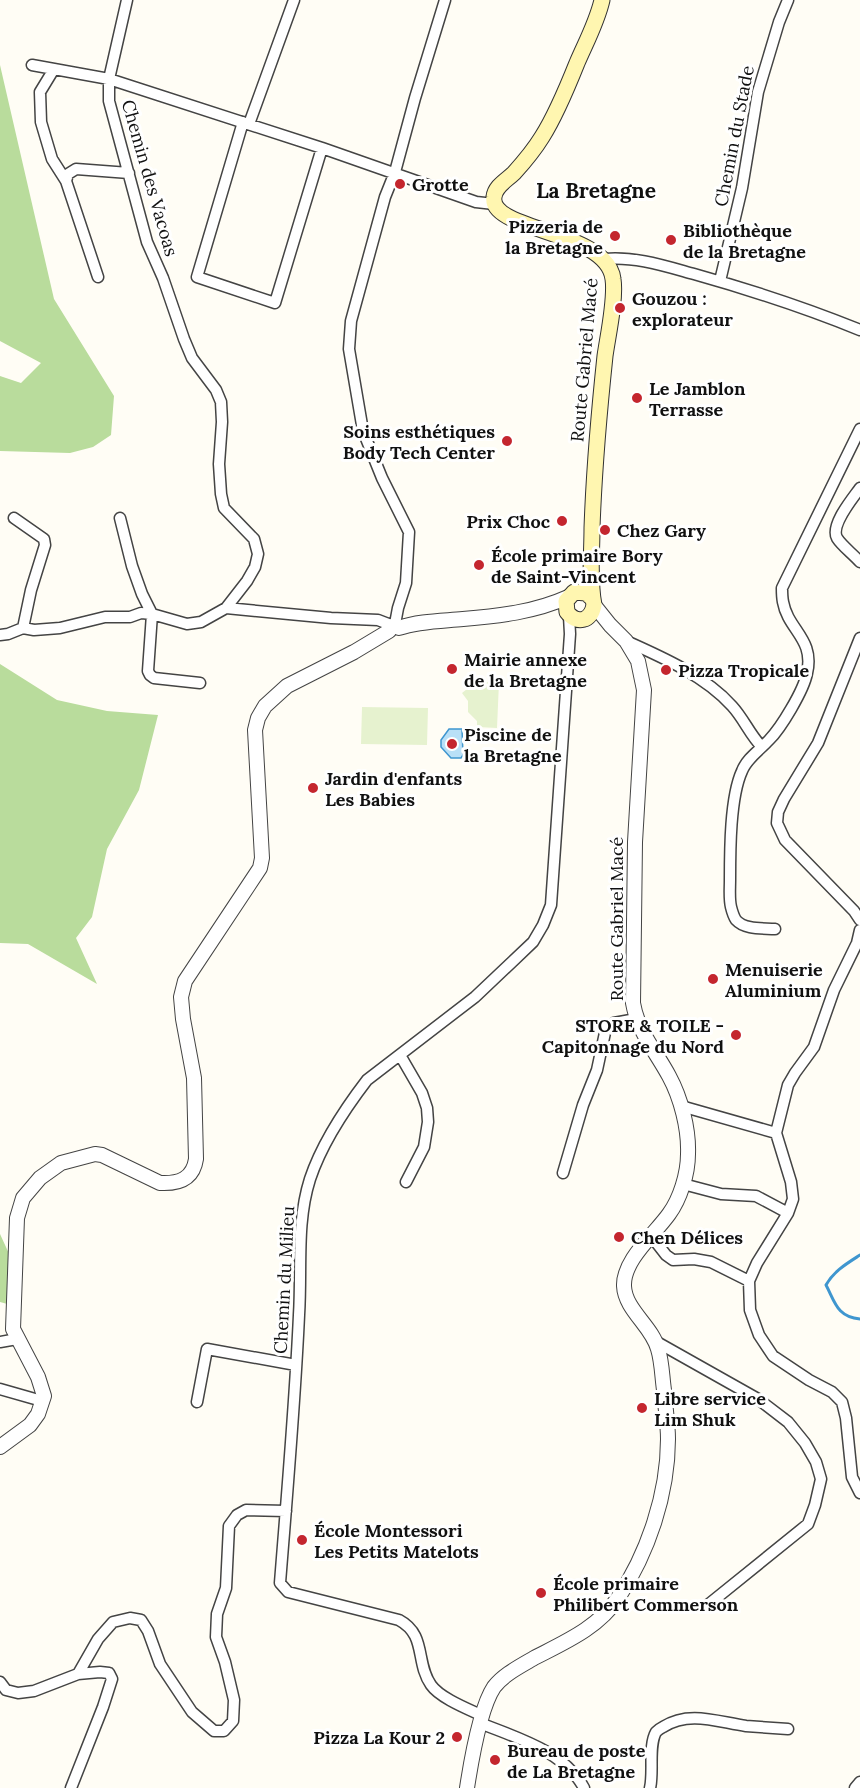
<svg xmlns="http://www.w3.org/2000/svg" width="860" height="1788" font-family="Lora,serif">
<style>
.forest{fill:#b9dc9c}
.pitch{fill:#e6f2cf}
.water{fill:#b9e0f7;stroke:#3f96cf;stroke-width:1.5}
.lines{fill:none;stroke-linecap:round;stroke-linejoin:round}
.stream{stroke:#3f96cf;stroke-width:3}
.minor-casing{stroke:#444;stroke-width:13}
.tertiary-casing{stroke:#444;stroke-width:16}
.secondary-casing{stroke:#333;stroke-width:17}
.minor{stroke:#fff;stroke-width:10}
.tertiary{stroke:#fff;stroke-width:14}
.secondary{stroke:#fff6b0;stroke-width:15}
.poi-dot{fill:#c4262e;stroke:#fff;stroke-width:2}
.labels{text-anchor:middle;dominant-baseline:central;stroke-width:6;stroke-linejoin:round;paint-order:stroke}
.street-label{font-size:18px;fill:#111;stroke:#fff}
.poi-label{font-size:18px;font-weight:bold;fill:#111;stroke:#fff;text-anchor:start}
.quarter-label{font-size:21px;font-weight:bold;fill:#111;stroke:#fff}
</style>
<rect width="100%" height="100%" fill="#fffdf5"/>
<path class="forest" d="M 0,65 L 54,299 L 114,396 L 111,435 L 93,447 L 70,453 L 0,451 L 0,376 L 21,383 L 41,363 L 0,341 Z
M 0,664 L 57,700 L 107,711 L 158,715 L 139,790 L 107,849 L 92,917 L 76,938 L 97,984 L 28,944 L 0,943 Z
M 0,1234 L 11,1258 L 11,1305 L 0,1302 Z"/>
<path class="pitch" d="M 476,682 L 499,682 L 497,728 L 477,727 L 477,721 L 468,712 L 468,701 L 462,693 Z
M 362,707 L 428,708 L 427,745 L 361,744 Z"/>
<path class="water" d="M 449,729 L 462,729 L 463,755 L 461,758 L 451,758 L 441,747 L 441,740 Z"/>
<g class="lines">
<path class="stream" d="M 860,1255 C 846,1264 834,1271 826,1285 C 835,1302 837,1317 860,1319"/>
<defs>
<path id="minor" d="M 127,0 L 109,79 L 109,101 L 147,242 L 163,278 L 184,339 L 192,358 L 216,390 L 221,402 L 222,422 L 219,464 L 221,494 L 224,508 L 254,539 L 258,554 L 255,567 L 247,581 L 226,608
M 32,65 L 109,79 L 322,148 L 476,202 L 494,204
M 54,69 L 40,92 L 41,122 L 52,159 L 66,181
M 243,122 L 197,277 L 275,303 L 322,148
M 249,124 L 294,0
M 604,259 C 635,256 665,266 694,274 C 751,290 806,308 860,330
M 98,277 L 66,181 L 68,174 L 76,169 L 129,173
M 720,281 L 742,188 L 758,92 L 779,22 L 788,0
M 860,488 C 853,498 830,525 837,538 C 842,546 853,554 860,562
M 14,518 L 44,539 L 45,545 L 31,590 L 23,628 L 34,630 L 60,628 L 105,617 L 130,617 L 141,613 L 152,614 L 187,624 L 201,622 L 226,608 L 331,618 L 378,620 L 391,625
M 120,518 L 132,566 L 142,594 L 152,614 L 148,671 L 150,675 L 154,678 L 200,683
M 395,624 L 398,608 L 406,583 L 409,532 L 382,478 L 363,431 L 349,349 L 351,321 L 385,197 L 395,172 L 415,98 L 445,0
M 0,635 L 8,634 L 23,628
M 860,638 L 818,743 L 784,799 L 778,812 L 777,823 L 785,840 L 854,911 L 860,920
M 626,641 C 662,657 705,676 732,706 C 744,719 750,735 762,747
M 775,929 C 763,928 745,930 736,920 C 734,917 732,911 731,907 C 729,899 730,889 730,880 C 730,851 730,797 742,771 C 747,758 760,750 769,740 C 781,728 804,690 807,673 C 815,639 788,630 783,602 C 782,597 782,592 782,588 L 860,429
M 860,930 L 857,943 L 834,990 L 814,1047 L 795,1073 L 788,1085 L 776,1133 L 791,1182 L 793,1199 L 788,1213 L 757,1263 L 749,1281 L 750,1310 L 759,1335 L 773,1356 L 809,1380 L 832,1392 L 842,1402 L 846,1418 L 852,1477 L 860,1493
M 400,1055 L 422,1093 L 427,1108 L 428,1122 L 424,1147 L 406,1182
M 681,1106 L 776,1133
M 563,1173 L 583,1105 L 597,1070 L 606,1028 L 614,1023 L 636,1019
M 683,1184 L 721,1194 L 756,1196 L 788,1213
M 652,1237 L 666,1255 L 673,1260 L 694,1259 L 711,1262 L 749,1281
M 655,1341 L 758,1399 L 788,1422 L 805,1443 L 816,1462 L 821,1479 L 815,1505 L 808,1524 L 709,1604
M 0,1342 L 17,1339
M 0,1389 L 42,1401
M 197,1402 L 207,1349 L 296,1365
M 0,1682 L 6,1690 L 18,1693 L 34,1691 L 78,1674 L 98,1639 L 113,1622 L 130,1618 L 141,1620 L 148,1631 L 160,1664 L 192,1712 L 214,1731 L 224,1731 L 233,1721 L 234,1700 L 225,1662 L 216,1637 L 217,1614 L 226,1588 L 229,1526 L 237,1515 L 246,1510 L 286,1511
M 483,1716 C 468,1709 440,1698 431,1685 C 415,1662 427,1635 399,1620 L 288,1592 L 280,1583 C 287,1494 295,1404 299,1315 C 302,1268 296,1223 310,1179 C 322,1143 344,1110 367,1080 L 475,997 L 512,962 L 533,942 L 543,925 L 551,905 L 570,634 L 569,616
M 480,1723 C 517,1738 564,1751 584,1788
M 71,1788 L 103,1707 L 112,1679 L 109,1673 L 100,1672 L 78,1674
M 650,1788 C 654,1772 648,1746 656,1732 C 658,1730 661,1728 663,1727 C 689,1710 718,1722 746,1726 C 760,1727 774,1728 788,1729
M 855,1788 L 860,1782"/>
<path id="tertiary" d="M 399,628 C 419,621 442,621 463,619 C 499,616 535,612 568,597
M 0,1447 L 30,1425 L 38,1414 L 44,1396 L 38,1377 L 13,1329 L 17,1218 L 23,1198 L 40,1178 L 61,1163 L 95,1154 L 102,1155 L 160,1183 C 179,1184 193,1179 196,1159 L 194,1078 L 183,1019 L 181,997 L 185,981 L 260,868 L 262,858 L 255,730 L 258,718 L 265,706 L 287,686 L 354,652 L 389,631
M 467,1788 C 471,1762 480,1708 494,1687 C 504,1674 521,1666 534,1658 C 565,1642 598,1628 618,1598 C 648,1553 668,1494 668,1439 C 668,1423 665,1406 664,1390 C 662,1376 662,1362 658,1349 C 652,1326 625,1310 624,1286 C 623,1260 654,1235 669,1214 C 680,1199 688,1174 688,1154 C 689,1129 681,1098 669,1076 C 655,1050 638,1032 633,1003 L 635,842 L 644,690 L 638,661 L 626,641 L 610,625 L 594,605"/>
<path id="secondary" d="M 593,599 L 586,593 L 574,592 L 566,601 L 567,612 C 577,625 591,621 594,605 C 589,580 592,554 592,528 C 594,470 599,413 605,356 C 608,335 616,299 613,279 C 607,230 488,231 494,197 C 495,186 507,180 514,173 C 524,162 534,150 542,137 C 556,115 567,88 577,63 C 586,42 597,22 602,0"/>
</defs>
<use href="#minor" class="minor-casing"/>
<use href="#tertiary" class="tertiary-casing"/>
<use href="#secondary" class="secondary-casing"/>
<use href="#minor" class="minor"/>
<use href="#tertiary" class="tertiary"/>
<use href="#secondary" class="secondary"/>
</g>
<g class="poi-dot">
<circle cx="400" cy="184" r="6"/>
<circle cx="615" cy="236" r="6"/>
<circle cx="671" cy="240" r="6"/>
<circle cx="620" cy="308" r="6"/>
<circle cx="637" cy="398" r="6"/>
<circle cx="507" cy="441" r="6"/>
<circle cx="562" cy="521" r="6"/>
<circle cx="605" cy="530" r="6"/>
<circle cx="479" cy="565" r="6"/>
<circle cx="452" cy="669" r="6"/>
<circle cx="666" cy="670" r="6"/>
<circle cx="452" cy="744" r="6"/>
<circle cx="313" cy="788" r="6"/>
<circle cx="713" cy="979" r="6"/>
<circle cx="736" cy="1035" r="6"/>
<circle cx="619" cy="1237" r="6"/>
<circle cx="642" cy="1408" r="6"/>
<circle cx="302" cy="1540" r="6"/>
<circle cx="541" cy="1593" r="6"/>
<circle cx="457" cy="1737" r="6"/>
<circle cx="495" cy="1760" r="6"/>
</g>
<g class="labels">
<g class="street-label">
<text transform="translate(734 136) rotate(-79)">Chemin du Stade</text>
<text transform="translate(150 178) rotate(74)">Chemin des Vacoas</text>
<text transform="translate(584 360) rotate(-85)">Route Gabriel Macé</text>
<text transform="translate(616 919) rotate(-90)">Route Gabriel Macé</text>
<text transform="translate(284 1280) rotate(-87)">Chemin du Milieu</text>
</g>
<g class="poi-label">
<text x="412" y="184">Grotte</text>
<text x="603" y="226" text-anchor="end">Pizzeria de<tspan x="603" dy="21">la Bretagne</tspan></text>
<text x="683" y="230">Bibliothèque<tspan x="683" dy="21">de la Bretagne</tspan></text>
<text x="632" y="298">Gouzou :<tspan x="632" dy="21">explorateur</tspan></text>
<text x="649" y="388">Le Jamblon<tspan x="649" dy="21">Terrasse</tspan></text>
<text x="495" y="431" text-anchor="end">Soins esthétiques<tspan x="495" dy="21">Body Tech Center</tspan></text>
<text x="550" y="521" text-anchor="end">Prix Choc</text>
<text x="617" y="530">Chez Gary</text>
<text x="491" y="555">École primaire Bory<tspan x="491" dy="21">de Saint-Vincent</tspan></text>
<text x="464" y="659">Mairie annexe<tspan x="464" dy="21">de la Bretagne</tspan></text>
<text x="678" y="670">Pizza Tropicale</text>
<text x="464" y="734">Piscine de<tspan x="464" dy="21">la Bretagne</tspan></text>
<text x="325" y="778">Jardin d'enfants<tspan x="325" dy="21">Les Babies</tspan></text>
<text x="725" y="969">Menuiserie<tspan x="725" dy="21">Aluminium</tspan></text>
<text x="724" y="1025" text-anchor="end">STORE &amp; TOILE -<tspan x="724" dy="21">Capitonnage du Nord</tspan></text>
<text x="631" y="1237">Chen Délices</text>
<text x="654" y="1398">Libre service<tspan x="654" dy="21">Lim Shuk</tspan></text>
<text x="314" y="1530">École Montessori<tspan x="314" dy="21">Les Petits Matelots</tspan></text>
<text x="553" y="1583">École primaire<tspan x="553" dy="21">Philibert Commerson</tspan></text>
<text x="445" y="1737" text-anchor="end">Pizza La Kour 2</text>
<text x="507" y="1750">Bureau de poste<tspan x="507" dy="21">de La Bretagne</tspan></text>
</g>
<g class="quarter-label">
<text x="596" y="190">La Bretagne</text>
</g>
</g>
</svg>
